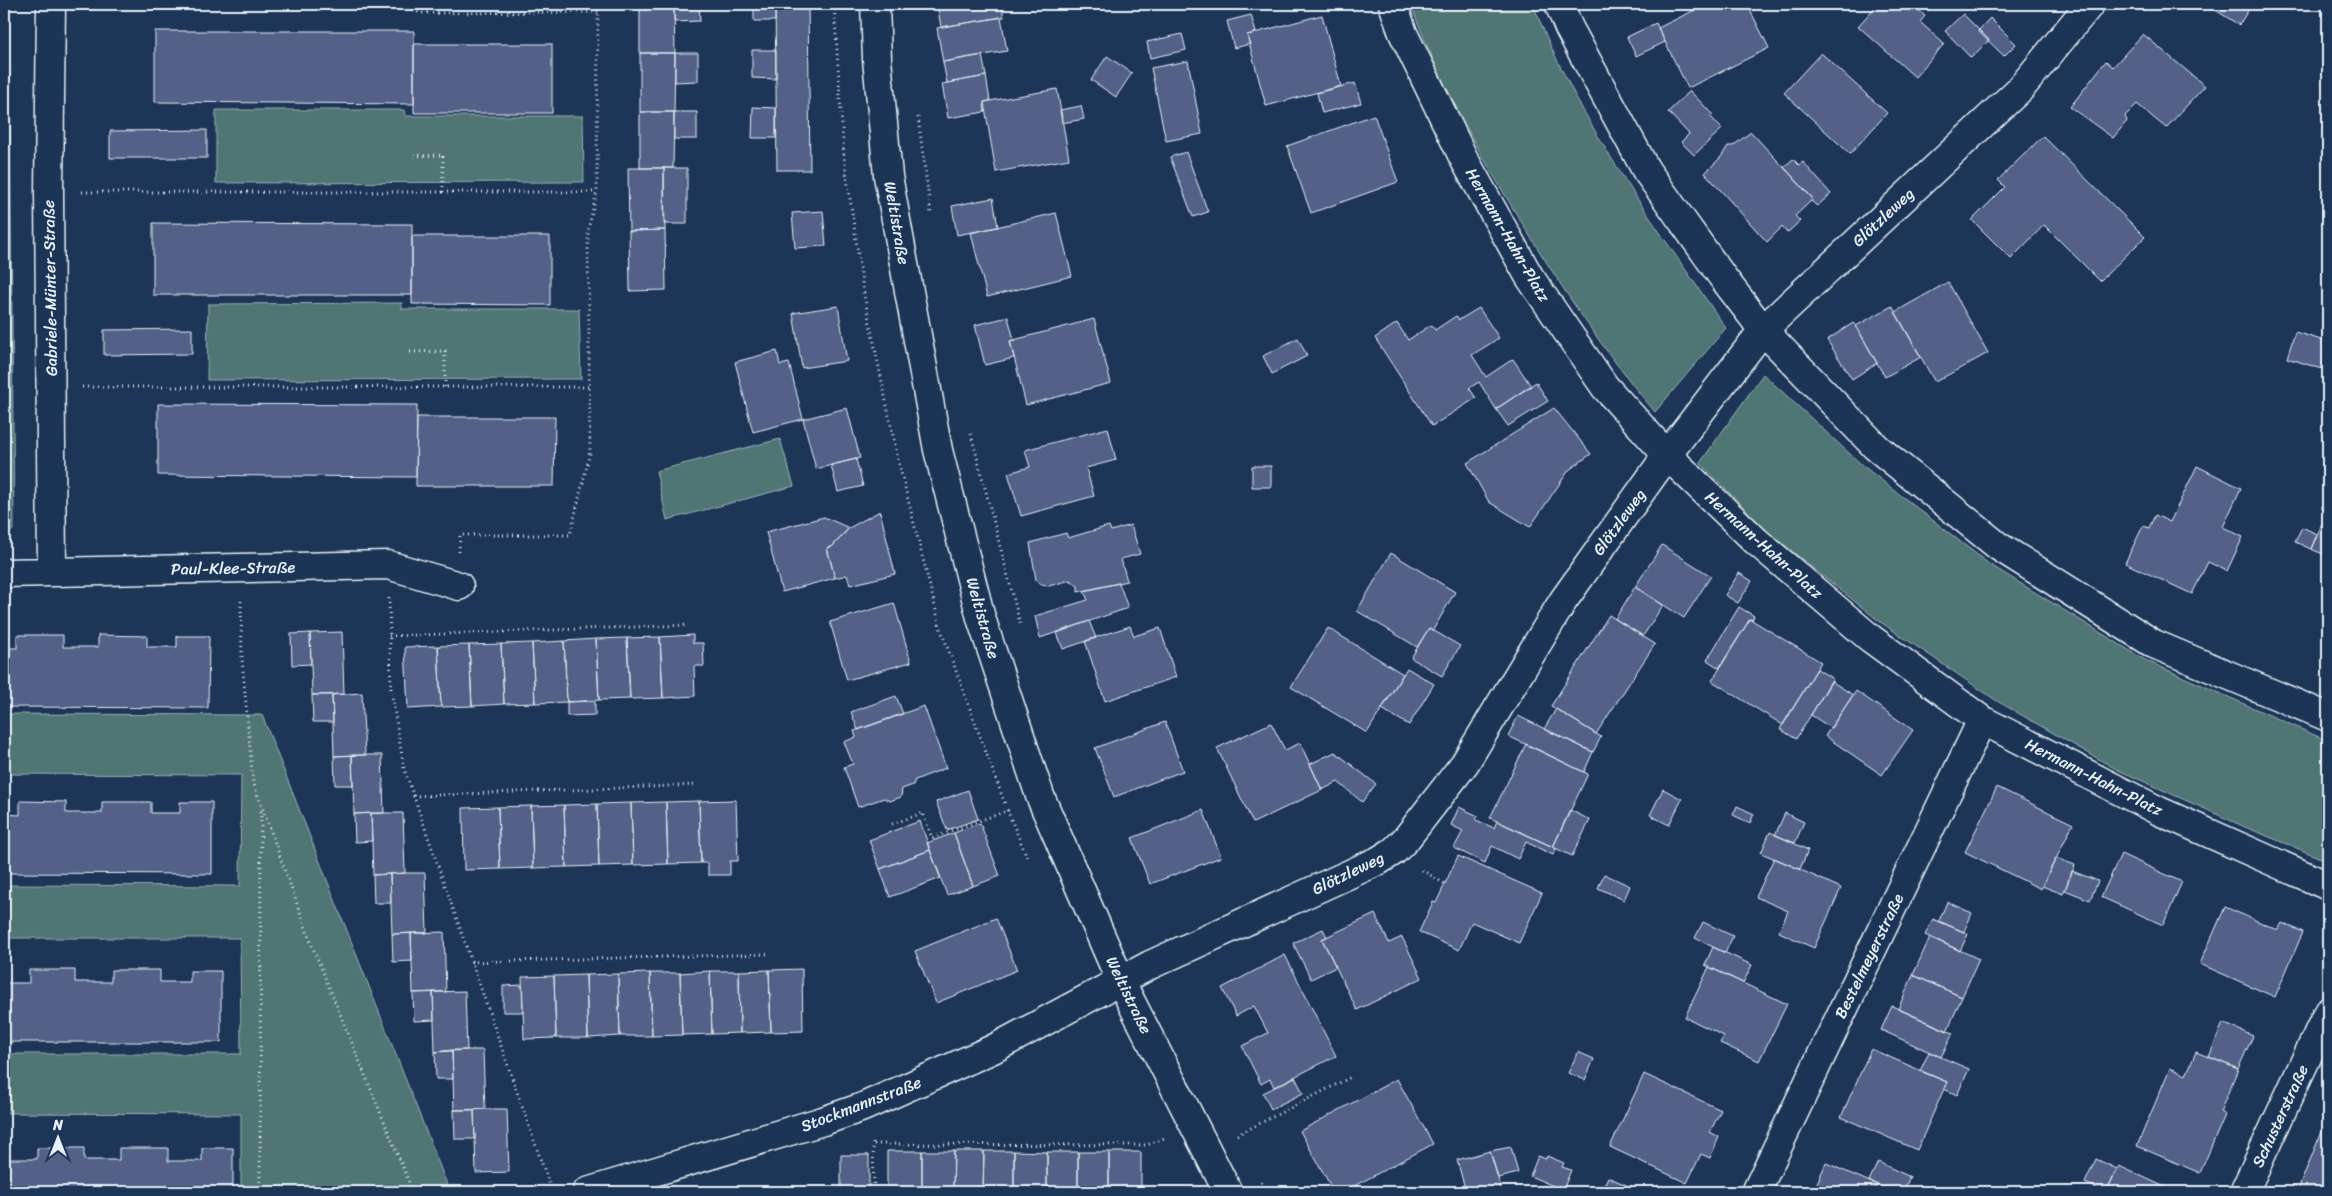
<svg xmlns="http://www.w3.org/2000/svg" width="2332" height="1196" font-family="Sriracha,sans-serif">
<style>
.green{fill:#507475;stroke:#9cb2b6}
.building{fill:#536188;stroke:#e8f1f8}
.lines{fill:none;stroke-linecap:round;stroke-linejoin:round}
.minor-casing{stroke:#e8f1f8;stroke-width:31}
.path{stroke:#e8f1f8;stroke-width:3;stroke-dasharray:1 4;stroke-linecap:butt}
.minor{stroke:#1d3557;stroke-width:28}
.labels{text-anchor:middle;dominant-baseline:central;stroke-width:5;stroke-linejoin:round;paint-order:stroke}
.street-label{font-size:16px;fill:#e8f1f8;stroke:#1d3557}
</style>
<rect width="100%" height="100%" fill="#1d3557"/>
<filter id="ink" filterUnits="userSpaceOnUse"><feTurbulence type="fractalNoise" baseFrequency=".02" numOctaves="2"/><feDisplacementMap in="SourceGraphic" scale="10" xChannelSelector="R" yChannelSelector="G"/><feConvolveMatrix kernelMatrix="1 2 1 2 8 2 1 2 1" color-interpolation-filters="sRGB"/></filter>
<g filter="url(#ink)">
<path class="green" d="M 4,4 L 9,4 L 14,528 L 4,541 Z
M 423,4 L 587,4 L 587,6 L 428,7 Z
M 1411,4 L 1533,4 C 1578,122 1655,225 1726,328 L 1655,412 C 1604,352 1561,287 1520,220 C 1478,151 1438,80 1411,4 Z
M 216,110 L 404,110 L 405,116 L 583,116 L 584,182 L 216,183 Z
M 402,303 L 402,309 L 579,309 L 581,379 L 207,380 L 208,304 Z
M 1763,374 L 1862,465 L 1989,564 L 2145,660 L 2328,741 L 2328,861 L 2245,827 L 2116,769 L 1997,701 L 1879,621 L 1768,532 L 1700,463 Z
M 780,439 L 794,486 L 667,520 L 656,471 Z
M 4,714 L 262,715 L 450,1192 L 241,1192 L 241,1114 L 4,1113 L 4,1054 L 241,1054 L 240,938 L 4,938 L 4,885 L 240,886 L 241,775 L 4,774 Z"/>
<path class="building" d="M 640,4 L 674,4 L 675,53 L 640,53 Z
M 674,4 L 699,4 L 700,21 L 674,22 Z
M 754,4 L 775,4 L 775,21 L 754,21 Z
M 775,4 L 808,4 L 810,170 L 777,170 Z
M 937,4 L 1001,4 L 1004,17 L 941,27 Z
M 1707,4 L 1747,4 L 1769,48 L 1688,88 L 1658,28 Z
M 1878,4 L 1912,4 L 1925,16 L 1920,22 L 1944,44 L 1915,77 L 1858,26 Z
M 2206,4 L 2252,4 L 2239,25 Z
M 1963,14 L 1989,40 L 1971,58 L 1945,31 Z
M 1251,15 L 1256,33 L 1247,35 L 1250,44 L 1234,48 L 1227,21 Z
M 1322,15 L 1341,86 L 1266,106 L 1247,35 Z
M 1001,17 L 1007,51 L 943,62 L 937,28 Z
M 1990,18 L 2016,44 L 2004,56 L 1978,31 Z
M 1656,23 L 1665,42 L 1636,56 L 1627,37 Z
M 155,31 L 414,31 L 414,104 L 155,102 Z
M 1182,34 L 1186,50 L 1150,58 L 1147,42 Z
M 2143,34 L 2205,86 L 2166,128 L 2137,104 L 2125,116 L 2127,121 L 2113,138 L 2070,107 L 2106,61 L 2113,67 Z
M 414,44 L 552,44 L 552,113 L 414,113 Z
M 752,50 L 776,50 L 776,79 L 752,78 Z
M 640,53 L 675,53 L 674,112 L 640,112 Z
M 675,53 L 698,53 L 698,81 L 675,82 Z
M 1821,53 L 1887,113 L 1850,154 L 1784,93 Z
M 982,55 L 986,76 L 947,83 L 943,62 Z
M 1107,56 L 1132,73 L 1116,97 L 1091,80 Z
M 1188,61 L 1202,134 L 1166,141 L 1151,68 Z
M 986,76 L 990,101 L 984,102 L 985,112 L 948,118 L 942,84 Z
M 1355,83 L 1361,103 L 1322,113 L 1317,93 Z
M 1057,89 L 1069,159 L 996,172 L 984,102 Z
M 1690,91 L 1713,115 L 1710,116 L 1722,129 L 1694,155 L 1681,142 L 1689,134 L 1668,112 Z
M 1081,106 L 1084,119 L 1062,123 L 1060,110 Z
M 753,107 L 776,108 L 776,138 L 752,138 Z
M 640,112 L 674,112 L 673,168 L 640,168 Z
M 674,112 L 697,112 L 697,139 L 674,139 Z
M 1374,115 L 1398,182 L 1311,213 L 1287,146 Z
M 207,130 L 207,158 L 110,158 L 110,131 Z
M 1751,132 L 1813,199 L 1795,216 L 1800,221 L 1787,233 L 1782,227 L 1767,242 L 1705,173 L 1721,157 L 1728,146 L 1733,146 Z
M 2043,136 L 2145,237 L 2100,281 L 2044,225 L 2011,259 L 1972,220 L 2005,187 L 1998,180 Z
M 1186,152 L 1208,212 L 1193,217 L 1170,157 Z
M 1793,159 L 1799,165 L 1803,162 L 1831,194 L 1817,206 L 1811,201 L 1813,199 L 1784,167 Z
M 628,168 L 664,168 L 665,230 L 629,231 Z
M 664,168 L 687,168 L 687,224 L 664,224 Z
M 993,198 L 998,227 L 957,235 L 952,206 Z
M 823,211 L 826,246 L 795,248 L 792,213 Z
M 1056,213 L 1072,276 L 987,297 L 971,233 Z
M 153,223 L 412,224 L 412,295 L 153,295 Z
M 665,230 L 666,290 L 630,291 L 629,231 Z
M 412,236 L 550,236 L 550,305 L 412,304 Z
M 1948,282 L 1988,353 L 1935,382 L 1895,312 Z
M 838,306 L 847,361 L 802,368 L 793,313 Z
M 1892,306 L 1921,357 L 1885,377 L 1856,326 Z
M 1479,308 L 1499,338 L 1472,355 L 1486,377 L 1513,359 L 1531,386 L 1496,409 L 1479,382 L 1469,388 L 1476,398 L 1432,426 L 1375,338 L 1397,323 L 1408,340 L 1431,325 L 1435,330 L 1456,316 L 1459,320 Z
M 1008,317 L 1014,340 L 1010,341 L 1014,358 L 985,365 L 975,325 Z
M 1094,319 L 1111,383 L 1026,405 L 1010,341 Z
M 1853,323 L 1856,326 L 1877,363 L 1852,379 L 1827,340 Z
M 192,329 L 192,354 L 104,355 L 104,330 Z
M 2295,332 L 2328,342 L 2322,369 L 2287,358 Z
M 1298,338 L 1307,356 L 1272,374 L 1263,356 Z
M 777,351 L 780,365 L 789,363 L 803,419 L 753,432 L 735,362 Z
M 1536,382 L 1548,401 L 1508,426 L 1496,409 Z
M 158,404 L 417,405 L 416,477 L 158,475 Z
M 847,408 L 860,458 L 816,469 L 803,419 Z
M 1554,408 L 1591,454 L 1569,470 L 1530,527 L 1489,502 L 1467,463 Z
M 417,417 L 555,417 L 554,486 L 416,486 Z
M 1108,428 L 1116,460 L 1086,468 L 1094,496 L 1021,516 L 1008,473 L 1030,467 L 1025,450 Z
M 856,459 L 863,486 L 838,492 L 831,465 Z
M 1252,466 L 1271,466 L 1271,487 L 1252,487 Z
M 2197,466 L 2241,488 L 2223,527 L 2243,537 L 2227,571 L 2208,562 L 2192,594 L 2125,563 L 2143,526 L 2149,528 L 2155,515 L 2170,522 Z
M 2328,473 L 2328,486 L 2324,484 Z
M 2328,510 L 2328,556 L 2311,549 Z
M 880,511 L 895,574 L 850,585 L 847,575 L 835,578 L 827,548 L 832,547 L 849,528 Z
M 824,517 L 849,528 L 832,547 L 827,548 L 835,578 L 782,592 L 766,532 Z
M 1131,525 L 1140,554 L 1121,559 L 1127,581 L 1078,592 L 1078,586 L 1070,580 L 1049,586 L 1041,584 L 1036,580 L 1030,543 L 1066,533 L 1068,538 L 1109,526 L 1111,531 Z
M 2302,527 L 2317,534 L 2311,549 L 2295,542 Z
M 1662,545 L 1711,576 L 1684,618 L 1635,587 Z
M 1391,553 L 1455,592 L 1433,630 L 1429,628 L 1417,647 L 1357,611 Z
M 1739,573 L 1752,581 L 1738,603 L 1725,595 Z
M 1119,583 L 1128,608 L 1040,638 L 1035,616 L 1088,600 L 1084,591 Z
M 1635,587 L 1663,605 L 1643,636 L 1615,619 Z
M 894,603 L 911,662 L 847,680 L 830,622 Z
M 1739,607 L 1754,616 L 1752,620 L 1750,619 L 1719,668 L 1707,660 Z
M 1609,615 L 1655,644 L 1596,734 L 1551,706 Z
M 1750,619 L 1821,662 L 1783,725 L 1712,681 Z
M 1089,621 L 1096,638 L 1063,649 L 1057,633 Z
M 1130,626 L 1134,636 L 1160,628 L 1176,677 L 1105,701 L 1085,641 Z
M 1328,628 L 1403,674 L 1367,733 L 1291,687 Z
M 1429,628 L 1460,646 L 1442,676 L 1411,658 Z
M 342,632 L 344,694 L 312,695 L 310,633 Z
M 310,633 L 311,664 L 292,665 L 291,634 Z
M 17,635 L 63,635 L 63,647 L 98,647 L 98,635 L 147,636 L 147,647 L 177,647 L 177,636 L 209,636 L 208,708 L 4,707 L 4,648 L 17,648 Z
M 693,635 L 693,643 L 703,643 L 704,666 L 694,666 L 695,696 L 663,698 L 660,637 Z
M 660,637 L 663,698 L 630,699 L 627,638 Z
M 627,638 L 630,699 L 599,700 L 596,639 Z
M 596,639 L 599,700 L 567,702 L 564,641 Z
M 564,641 L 567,702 L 535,703 L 532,643 Z
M 532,643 L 535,703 L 504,704 L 501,644 Z
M 501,644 L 504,704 L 472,706 L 469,645 Z
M 469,645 L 472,706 L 441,707 L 438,646 Z
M 438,646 L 441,707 L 408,709 L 405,647 Z
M 1407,668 L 1434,684 L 1409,725 L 1382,709 Z
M 1817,669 L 1833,679 L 1796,739 L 1780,729 Z
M 1831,681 L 1853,695 L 1831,728 L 1811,715 Z
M 1856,691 L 1913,730 L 1882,775 L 1825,736 Z
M 362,693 L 365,755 L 334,756 L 332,695 Z
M 312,695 L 332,695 L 333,722 L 313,722 Z
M 896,696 L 903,714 L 858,730 L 851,712 Z
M 595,701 L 595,715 L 567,716 L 567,702 Z
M 924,706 L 946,768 L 915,780 L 913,785 L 902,789 L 901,797 L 890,801 L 884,798 L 858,807 L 844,767 L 853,764 L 844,742 L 856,737 L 854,731 Z
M 1556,709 L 1601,737 L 1593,752 L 1544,729 Z
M 1518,716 L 1593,752 L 1584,772 L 1508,736 Z
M 1165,722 L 1183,771 L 1114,797 L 1095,748 Z
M 1271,723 L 1285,750 L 1300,743 L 1322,790 L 1253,823 L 1217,748 Z
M 1526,744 L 1588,774 L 1553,847 L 1490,818 Z
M 1335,752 L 1376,784 L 1362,802 L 1338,782 L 1322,790 L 1310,764 Z
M 352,755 L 353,785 L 335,785 L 334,756 Z
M 352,755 L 382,755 L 384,813 L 354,814 Z
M 1997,787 L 2073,824 L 2041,889 L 1965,852 Z
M 1663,789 L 1682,799 L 1669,825 L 1650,815 Z
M 968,790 L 978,819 L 947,830 L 936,802 Z
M 736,800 L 738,861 L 730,861 L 730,875 L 708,875 L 708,863 L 701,863 L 699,801 Z
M 20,801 L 66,802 L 66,813 L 102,813 L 102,802 L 151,802 L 151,813 L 180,813 L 180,802 L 212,802 L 212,874 L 4,873 L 4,814 L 20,815 Z
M 699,801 L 701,863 L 668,864 L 666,802 Z
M 666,802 L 668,864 L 633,865 L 631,803 Z
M 631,803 L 633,865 L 599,866 L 597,804 Z
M 597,804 L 599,866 L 566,867 L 564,805 Z
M 564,805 L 566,867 L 533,868 L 531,806 Z
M 531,806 L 533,868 L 500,869 L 498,807 Z
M 1737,806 L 1754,814 L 1750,823 L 1733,815 Z
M 498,807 L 500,869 L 464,870 L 463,808 Z
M 1459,807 L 1478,816 L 1476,820 L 1494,828 L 1497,821 L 1553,847 L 1556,849 L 1553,855 L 1526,842 L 1518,859 L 1492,846 L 1485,863 L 1454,848 L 1463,831 L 1451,825 Z
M 1203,810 L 1221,857 L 1150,884 L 1132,838 Z
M 1570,810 L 1590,820 L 1572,856 L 1553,847 Z
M 371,813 L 372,841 L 355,842 L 354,814 Z
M 371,813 L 403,813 L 405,873 L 373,875 Z
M 1785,813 L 1804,822 L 1795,843 L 1775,835 Z
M 920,821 L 930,850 L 880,869 L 869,840 Z
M 980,823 L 1000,876 L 973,886 L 954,833 Z
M 1770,832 L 1808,850 L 1800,869 L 1761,853 Z
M 954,833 L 973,886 L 947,895 L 927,843 Z
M 930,850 L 941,878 L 890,897 L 880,869 Z
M 2121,854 L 2182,882 L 2163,925 L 2101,897 Z
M 1458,856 L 1542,893 L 1519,943 L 1472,922 L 1459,950 L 1419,932 L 1433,902 L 1436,903 Z
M 1774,858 L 1841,888 L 1814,948 L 1779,932 L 1788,911 L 1756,897 Z
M 2056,858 L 2075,865 L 2063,894 L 2042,886 Z
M 2072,871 L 2098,881 L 2090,900 L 2065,890 Z
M 405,873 L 425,873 L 427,933 L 392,934 L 390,874 Z
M 390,874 L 391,903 L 374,903 L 373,875 Z
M 1604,874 L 1630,886 L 1624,900 L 1598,888 Z
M 1947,902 L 1972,913 L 1964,932 L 1939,921 Z
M 2225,907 L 2278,930 L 2282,923 L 2303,932 L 2275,997 L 2200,964 Z
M 1375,914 L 1389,943 L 1402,937 L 1422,978 L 1357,1010 L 1322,939 Z
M 996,918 L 1017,970 L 936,1003 L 915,951 Z
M 1933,919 L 1968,934 L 1960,951 L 1925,935 Z
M 1703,922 L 1733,936 L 1725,953 L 1695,938 Z
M 1323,929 L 1327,937 L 1322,939 L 1336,967 L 1311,979 L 1293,943 Z
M 444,932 L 446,992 L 413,993 L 411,933 Z
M 411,933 L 412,961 L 393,962 L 392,934 Z
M 1930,937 L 1979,959 L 1962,997 L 1913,975 Z
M 1713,947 L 1752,965 L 1743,983 L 1705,965 Z
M 1285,955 L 1336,1056 L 1274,1087 L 1270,1079 L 1261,1084 L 1242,1046 L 1268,1033 L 1254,1006 L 1236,1016 L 1222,988 Z
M 1709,967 L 1787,1004 L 1759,1061 L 1720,1043 L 1724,1036 L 1685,1017 Z
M 802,969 L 803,1031 L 771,1032 L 769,970 Z
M 29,970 L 75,970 L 75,982 L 111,982 L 111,970 L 160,970 L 160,982 L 190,982 L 190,971 L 221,971 L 221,1042 L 4,1042 L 4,983 L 29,983 Z
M 769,970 L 771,1032 L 740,1033 L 739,971 Z
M 710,971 L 712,1034 L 682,1035 L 680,973 Z
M 710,971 L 739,971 L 740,1033 L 712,1034 Z
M 650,973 L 652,1036 L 620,1036 L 618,974 Z
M 650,973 L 680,973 L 682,1035 L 652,1036 Z
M 618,974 L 620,1036 L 588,1038 L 586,975 Z
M 586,975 L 588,1038 L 556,1038 L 554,976 Z
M 1913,975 L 1962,997 L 1947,1031 L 1898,1009 Z
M 554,976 L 556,1038 L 524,1039 L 522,977 Z
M 522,985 L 523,1012 L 503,1012 L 503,986 Z
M 465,991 L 467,1050 L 435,1052 L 433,992 Z
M 433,992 L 434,1020 L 414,1021 L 413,993 Z
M 1892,1006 L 1953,1033 L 1941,1057 L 1881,1030 Z
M 2223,1023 L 2253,1036 L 2238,1069 L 2209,1057 Z
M 1871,1049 L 1947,1082 L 1917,1150 L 1841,1117 Z
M 452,1050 L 453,1079 L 436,1079 L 435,1052 Z
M 452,1050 L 483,1050 L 485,1109 L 454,1110 Z
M 1578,1052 L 1594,1059 L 1585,1080 L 1568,1073 Z
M 1929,1052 L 1969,1069 L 1957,1095 L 1944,1089 L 1947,1082 L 1920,1071 Z
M 2196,1052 L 2238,1069 L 2220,1112 L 2225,1115 L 2200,1173 L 2137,1146 L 2170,1068 L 2186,1075 Z
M 1644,1074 L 1721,1110 L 1710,1132 L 1719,1137 L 1710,1158 L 1701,1154 L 1687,1183 L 1610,1147 Z
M 1295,1077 L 1303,1093 L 1271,1109 L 1263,1093 Z
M 1397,1079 L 1433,1144 L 1343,1192 L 1334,1192 L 1300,1131 Z
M 485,1109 L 507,1109 L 509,1172 L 476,1173 L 474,1110 Z
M 454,1110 L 474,1110 L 475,1139 L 455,1139 Z
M 2326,1121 L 2328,1122 L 2328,1192 L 2297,1192 Z
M 4,1147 L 4,1159 L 37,1159 L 37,1148 L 84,1148 L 84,1160 L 119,1160 L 119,1148 L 168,1148 L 168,1161 L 202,1161 L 202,1148 L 233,1148 L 233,1192 L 4,1192 Z
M 1511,1147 L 1518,1173 L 1498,1178 L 1490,1151 Z
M 887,1151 L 922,1151 L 922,1192 L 887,1192 Z
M 922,1151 L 954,1151 L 953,1192 L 922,1192 Z
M 954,1151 L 984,1151 L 983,1192 L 953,1192 Z
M 984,1151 L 1014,1151 L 1014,1192 L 983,1192 Z
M 1014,1151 L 1047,1152 L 1047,1192 L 1014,1192 Z
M 1490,1151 L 1502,1192 L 1466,1192 L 1457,1160 Z
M 1047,1152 L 1078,1152 L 1078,1192 L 1047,1192 Z
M 1078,1152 L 1109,1152 L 1109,1192 L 1078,1192 Z
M 1109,1152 L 1141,1152 L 1141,1192 L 1109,1192 Z
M 841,1155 L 869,1155 L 869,1192 L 841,1192 Z
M 1538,1156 L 1546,1159 L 1547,1156 L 1564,1163 L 1562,1167 L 1571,1170 L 1563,1190 L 1530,1176 Z
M 2096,1159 L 2117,1169 L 2106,1192 L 2094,1192 L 2096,1188 L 2085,1183 Z
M 1878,1162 L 1910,1177 L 1903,1192 L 1894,1192 L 1869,1181 Z
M 1826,1163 L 1877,1185 L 1874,1192 L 1813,1192 Z
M 2119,1166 L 2176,1192 L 2106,1192 Z
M 1608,1177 L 1642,1192 L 1601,1192 Z"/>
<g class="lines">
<defs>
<path id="minor" d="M 51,4 L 49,192 L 52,571
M 875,4 L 877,59 L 888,176 L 938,450 L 981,618 L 1040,796 L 1121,982 L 1228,1192
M 1393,4 L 1403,33 L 1464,159 L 1529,276 L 1605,387 L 1667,455 L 1756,541 L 1870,638 L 1982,720 L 2159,811 L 2328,886
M 1559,4 L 1569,28 L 1646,170 L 1724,279 L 1763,330 L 1876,447 L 1998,546 L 2154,644 L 2328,717
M 4,573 L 388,565 L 459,586
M 587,1192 L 823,1121 L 863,1107 L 993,1049 L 1150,965 L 1378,861 L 1394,851 L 1406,839 L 1465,763 L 1563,601 L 1667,455 L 1763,330 L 2021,88 L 2090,4
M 1756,1192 L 1982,720
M 2244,1192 L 2328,1012"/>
</defs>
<use href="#minor" class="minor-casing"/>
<path class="path" d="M 399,4 L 420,13 L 598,12
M 834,4 L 844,157 L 864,295 L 899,464 L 941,630 L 1005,804
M 918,117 L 931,214
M 414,156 L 443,155 L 443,192
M 82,192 L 597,192
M 410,352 L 445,351 L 445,387
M 82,387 L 589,387
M 971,434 L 1021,627
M 459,552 L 460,535 L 570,535 L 590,453 L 588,230 L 597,192 L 598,4
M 389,598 L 391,690 L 404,768 L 552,1192
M 241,601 L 242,659 L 253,782 L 313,948 L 413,1192
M 389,636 L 688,625
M 413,796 L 696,785
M 1007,810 L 1027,857
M 892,824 L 923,813 L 932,838 L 1009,810
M 1422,870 L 1445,884
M 471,962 L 770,954
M 1237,1135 L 1351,1077
M 873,1143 L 874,1192
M 874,1144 L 1147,1145 L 1164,1138
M 1261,1182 L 1267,1192
M 260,1192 L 261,807"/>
<use href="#minor" class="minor"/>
</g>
</g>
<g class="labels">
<g class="street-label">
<text transform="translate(1883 217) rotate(-43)">Glötzleweg</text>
<text transform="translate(897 223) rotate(80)">Weltistraße</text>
<text transform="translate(1508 235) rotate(60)">Hermann-Hahn-Platz</text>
<text transform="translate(50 288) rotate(-91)">Gabriele-Münter-Straße</text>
<text transform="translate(1619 522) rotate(-54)">Glötzleweg</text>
<text transform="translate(1764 545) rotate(42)">Hermann-Hahn-Platz</text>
<text transform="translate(233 568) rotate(-1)">Paul-Klee-Straße</text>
<text transform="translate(983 618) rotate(74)">Weltistraße</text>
<text transform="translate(2094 777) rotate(27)">Hermann-Hahn-Platz</text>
<text transform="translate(1348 873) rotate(-26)">Glötzleweg</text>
<text transform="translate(1869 956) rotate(-64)">Bestelmeyerstraße</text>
<text transform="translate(1129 995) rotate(64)">Weltistraße</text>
<text transform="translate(861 1104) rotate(-21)">Stockmannstraße</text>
<text transform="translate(2280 1116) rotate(-65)">Schusterstraße</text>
</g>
</g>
<rect width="2332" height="1196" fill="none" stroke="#1d3557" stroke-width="20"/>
<rect x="10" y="10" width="2312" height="1176" fill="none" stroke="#e8f1f8" stroke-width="2" filter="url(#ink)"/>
<g transform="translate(58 1138)" stroke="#1d3557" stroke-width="4" paint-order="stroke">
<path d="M0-4L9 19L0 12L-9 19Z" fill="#e8f1f8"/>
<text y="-8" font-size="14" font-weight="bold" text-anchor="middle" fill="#e8f1f8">N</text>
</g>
</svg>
